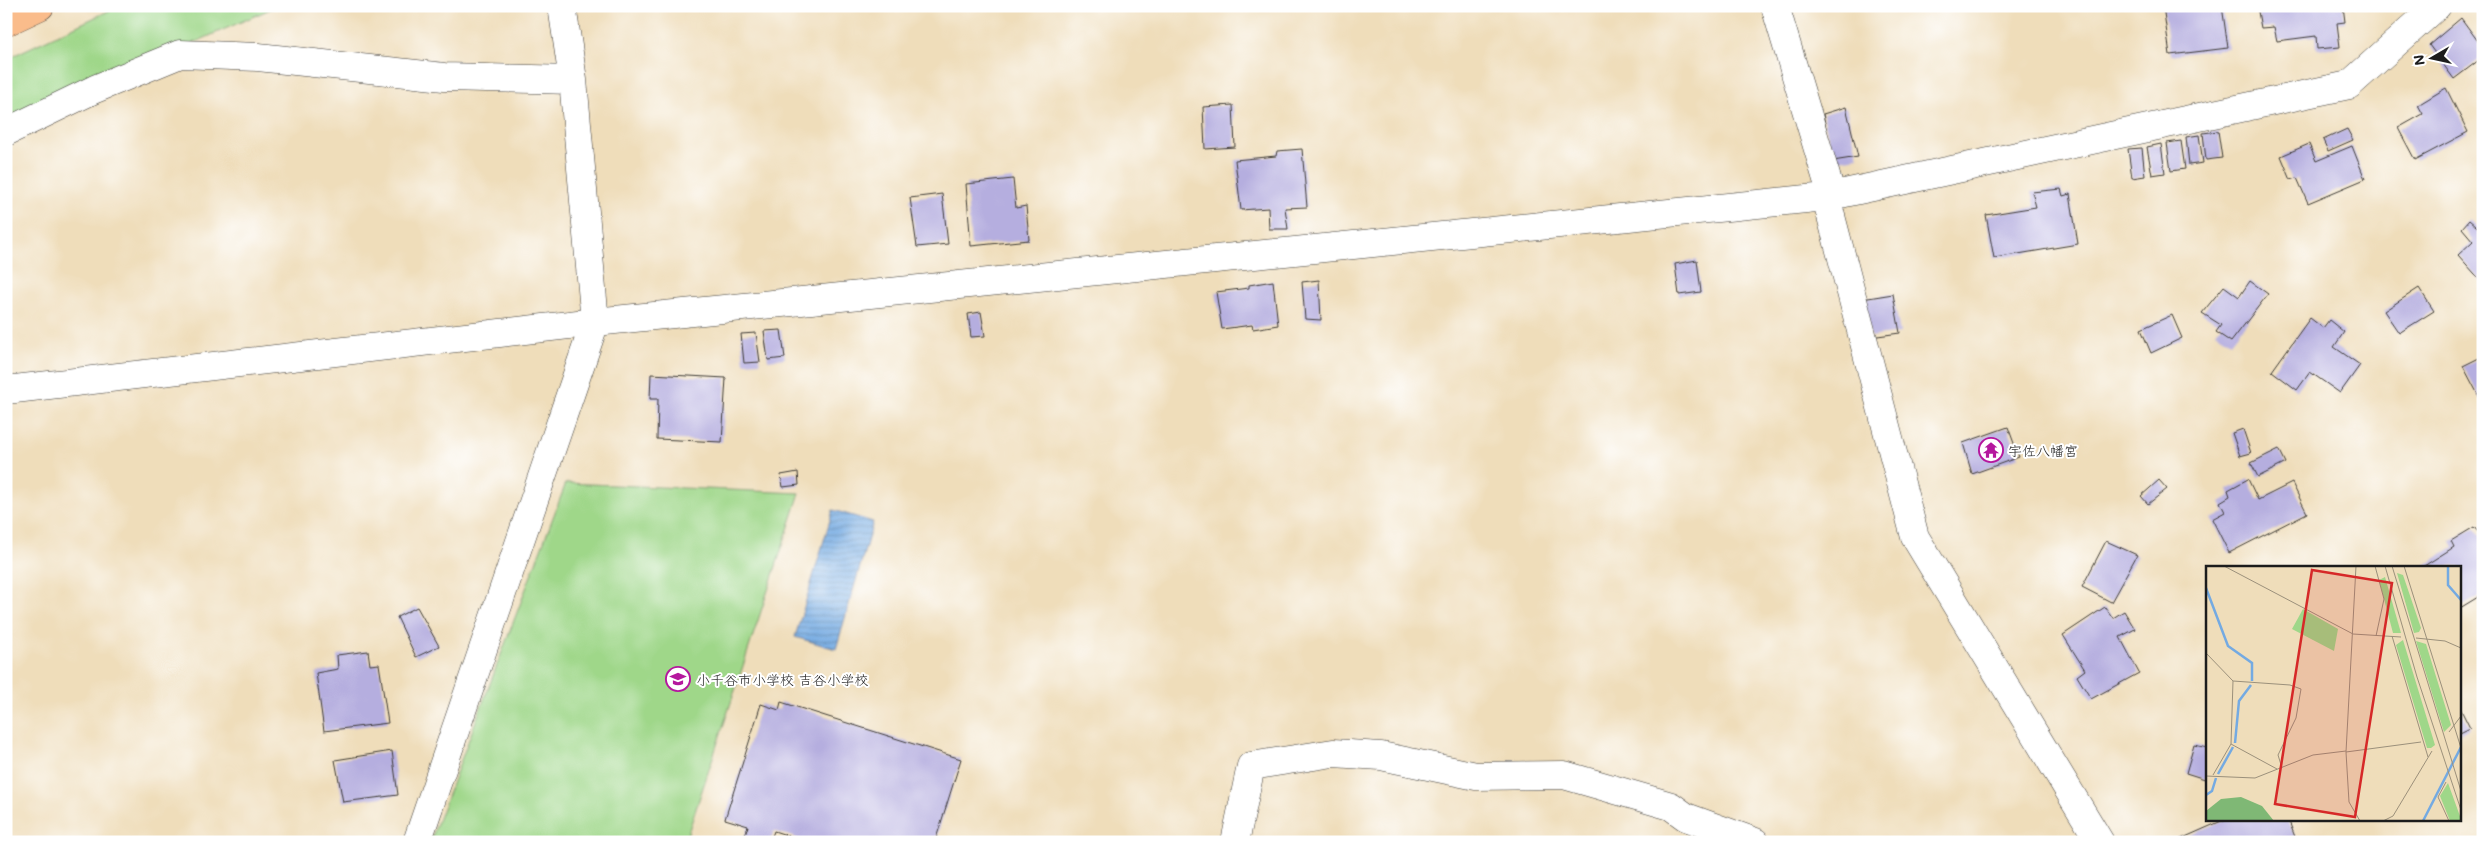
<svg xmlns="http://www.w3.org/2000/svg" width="2489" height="848" font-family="Mali,'Klee One',sans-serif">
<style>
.green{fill:#9fd789;stroke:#5e7a52}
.water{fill:url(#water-rules);stroke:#48637f}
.building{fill:#b5aedf}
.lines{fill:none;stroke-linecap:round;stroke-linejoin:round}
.minor-casing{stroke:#3c3934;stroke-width:29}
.motorway-casing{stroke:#3c3934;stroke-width:29}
.minor{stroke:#fff;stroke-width:28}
.motorway{stroke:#fabc8b;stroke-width:28}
.labels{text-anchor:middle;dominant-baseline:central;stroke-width:4;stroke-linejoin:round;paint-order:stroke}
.poi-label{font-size:14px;fill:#1c1c1c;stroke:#fff;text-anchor:start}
.inset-river{fill:none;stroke:#74aae2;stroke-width:2.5}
.inset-road{fill:none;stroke:#9b907b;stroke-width:1}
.view{fill:#d62828;fill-opacity:0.15;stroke:#d62828;stroke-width:2.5}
.inset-edge{fill:none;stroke:#1c1c1c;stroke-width:2.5}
</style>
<defs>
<pattern id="water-rules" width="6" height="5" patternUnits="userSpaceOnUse" patternTransform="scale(1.25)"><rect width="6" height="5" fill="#74aae2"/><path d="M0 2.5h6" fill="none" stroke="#5e8ab6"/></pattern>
</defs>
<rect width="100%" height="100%" fill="#fff"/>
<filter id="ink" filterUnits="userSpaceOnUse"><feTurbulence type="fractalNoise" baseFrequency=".02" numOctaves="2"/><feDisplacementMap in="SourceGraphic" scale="10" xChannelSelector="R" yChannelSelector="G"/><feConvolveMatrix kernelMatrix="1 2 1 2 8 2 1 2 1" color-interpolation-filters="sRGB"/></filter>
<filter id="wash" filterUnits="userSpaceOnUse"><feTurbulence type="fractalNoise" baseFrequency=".0096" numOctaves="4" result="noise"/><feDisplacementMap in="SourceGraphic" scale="20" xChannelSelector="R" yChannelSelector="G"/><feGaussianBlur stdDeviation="1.12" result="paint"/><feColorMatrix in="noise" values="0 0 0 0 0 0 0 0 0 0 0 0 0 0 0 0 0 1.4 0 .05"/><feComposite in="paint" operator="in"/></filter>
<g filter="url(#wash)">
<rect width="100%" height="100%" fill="#efddba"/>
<path class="green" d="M 119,6 L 277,6 L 6,126 L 6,59 Z
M 566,483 L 800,493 L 685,842 L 430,842 Z"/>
<path class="water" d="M 833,510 L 873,522 L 836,649 L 795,637 Z"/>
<g id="blocks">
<path class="building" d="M 2163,6 L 2222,6 L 2228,48 L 2170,55 Z
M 2257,6 L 2343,6 L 2345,22 L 2337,23 L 2340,47 L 2317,49 L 2316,36 L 2277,41 L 2274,27 L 2261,28 Z
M 2461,18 L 2483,48 L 2483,57 L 2454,79 L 2429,45 Z
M 2446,88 L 2468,132 L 2415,160 L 2398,128 L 2423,114 L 2418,105 Z
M 1233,105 L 1235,147 L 1205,149 L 1203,107 Z
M 1846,107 L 1858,157 L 1833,161 L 1823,114 Z
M 2347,129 L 2353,140 L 2328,151 L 2323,140 Z
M 2218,131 L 2222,158 L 2206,160 L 2203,133 Z
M 2199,135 L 2203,163 L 2189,165 L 2186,137 Z
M 2181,141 L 2185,169 L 2171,171 L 2167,143 Z
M 2161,144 L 2165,173 L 2152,175 L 2147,147 Z
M 2309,144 L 2316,161 L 2352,146 L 2365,179 L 2308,203 L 2297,178 L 2291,180 L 2281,156 Z
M 2142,148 L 2145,176 L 2132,178 L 2128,149 Z
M 1302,149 L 1307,207 L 1285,208 L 1288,229 L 1269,229 L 1268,208 L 1241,210 L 1235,160 L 1276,156 L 1277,151 Z
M 1013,179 L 1016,208 L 1026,206 L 1029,240 L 971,246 L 966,184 Z
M 2061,189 L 2063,196 L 2070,194 L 2078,244 L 1994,258 L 1986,215 L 2036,207 L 2032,192 Z
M 942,194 L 948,244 L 917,247 L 910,198 Z
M 2469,220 L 2482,231 L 2483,230 L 2483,283 L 2458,255 L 2473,241 L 2462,228 Z
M 1697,260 L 1701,292 L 1679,295 L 1675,264 Z
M 1319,280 L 1321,320 L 1305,319 L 1302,282 Z
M 1273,281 L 1278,325 L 1253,329 L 1252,325 L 1222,329 L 1216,292 L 1249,288 L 1249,285 Z
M 2250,281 L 2268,294 L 2231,342 L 2216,332 L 2221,325 L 2202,313 L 2224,286 L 2239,297 Z
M 2419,288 L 2434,311 L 2399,333 L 2384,311 Z
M 1893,294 L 1900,333 L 1870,337 L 1862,299 Z
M 981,312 L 985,336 L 971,337 L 968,314 Z
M 2172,315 L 2182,338 L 2151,353 L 2141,329 Z
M 2310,318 L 2323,328 L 2329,320 L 2344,332 L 2334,347 L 2360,365 L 2340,393 L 2310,372 L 2297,390 L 2272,371 Z
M 781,330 L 785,358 L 768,360 L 764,331 Z
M 756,333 L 760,362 L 744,363 L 741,334 Z
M 2483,356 L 2483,404 L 2463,366 Z
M 651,374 L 726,378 L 722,442 L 657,439 L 658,399 L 650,399 Z
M 2008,427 L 2019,457 L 1972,474 L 1963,443 Z
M 2243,429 L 2251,453 L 2240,456 L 2232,433 Z
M 2279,449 L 2286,463 L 2258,477 L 2251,463 Z
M 798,472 L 799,485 L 783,487 L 781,475 Z
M 2248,479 L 2258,500 L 2292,483 L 2307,513 L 2229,553 L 2212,519 L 2225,512 L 2220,502 L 2230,496 L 2228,490 Z
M 2159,480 L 2167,489 L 2148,504 L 2141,496 Z
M 2474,527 L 2483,538 L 2483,594 L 2460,608 L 2460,567 L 2424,566 L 2454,547 L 2451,541 Z
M 2106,541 L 2137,555 L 2111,602 L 2082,587 Z
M 417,607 L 439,646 L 416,657 L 397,617 Z
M 2105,607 L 2113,618 L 2124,611 L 2135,629 L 2120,637 L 2139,673 L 2091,699 L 2077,676 L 2085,670 L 2063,635 Z
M 368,651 L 370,665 L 379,664 L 388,723 L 324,731 L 316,673 L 338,669 L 337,655 Z
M 781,702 L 961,759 L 935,842 L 808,842 L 774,831 L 770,842 L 743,842 L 748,826 L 725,819 L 761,704 L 779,710 Z
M 2460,708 L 2470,728 L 2460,733 Z
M 2194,745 L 2208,748 L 2208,780 L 2186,773 Z
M 392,751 L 398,795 L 343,802 L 335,760 Z
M 2226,819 L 2288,819 L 2297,842 L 2174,842 Z"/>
</g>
</g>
<g filter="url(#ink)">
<use href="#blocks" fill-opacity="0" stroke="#3c3934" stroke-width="1"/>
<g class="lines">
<defs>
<path id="minor" d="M 1775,6 L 1832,196
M 6,132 L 95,89 L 180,54 L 258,57 L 444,77 L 573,80
M 1826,197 L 1915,537 L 2100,842
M 6,390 L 595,322 L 1826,197 L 2349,85 L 2437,6
M 417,842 L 595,322 L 573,80 L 562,6
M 1235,842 L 1251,766 L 1333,753 L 1381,756 L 1476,776 L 1564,775 L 1671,806 L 1686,817 L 1755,842"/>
<path id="motorway" d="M 6,22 L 40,6"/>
</defs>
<use href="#minor" class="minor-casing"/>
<use href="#motorway" class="motorway-casing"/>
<use href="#minor" class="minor"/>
<use href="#motorway" class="motorway"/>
</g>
</g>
<defs>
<symbol id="temple-ring" viewBox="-11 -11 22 22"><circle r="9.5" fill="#fff" stroke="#b5179e" stroke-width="1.5"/><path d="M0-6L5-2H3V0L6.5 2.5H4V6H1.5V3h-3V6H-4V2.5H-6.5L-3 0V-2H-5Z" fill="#b5179e"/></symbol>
<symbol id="school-ring" viewBox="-11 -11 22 22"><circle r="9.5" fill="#fff" stroke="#b5179e" stroke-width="1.5"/><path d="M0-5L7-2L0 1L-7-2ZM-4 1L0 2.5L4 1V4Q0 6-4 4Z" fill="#b5179e"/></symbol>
</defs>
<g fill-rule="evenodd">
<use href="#temple-ring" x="1977" y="436" width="28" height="28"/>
<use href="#school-ring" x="664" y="665" width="28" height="28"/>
</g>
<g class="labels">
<g class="poi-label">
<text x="2008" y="450">宇佐八幡宮</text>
<text x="696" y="679">小千谷市小学校 吉谷小学校</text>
</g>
</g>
<g transform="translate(2206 566)">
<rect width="255" height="255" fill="#efddba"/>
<path d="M 191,7 L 197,9 L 215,62 L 213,66 L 208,67 ZM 179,11 L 195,67 L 187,67 L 173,14 ZM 97,43 L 132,63 L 128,85 L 86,63 ZM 197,74 L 229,179 L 225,182 L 221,182 L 190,79 ZM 210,75 L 220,78 L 245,159 L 238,166 ZM 242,217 L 255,253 L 255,255 L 244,255 L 234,230 Z" fill="#9fd789"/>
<path d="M 35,231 L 56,240 L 68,255 L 0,255 L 0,245 L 15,233 Z" fill="#7fb875"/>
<path class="inset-river" d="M 242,0 L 242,19 L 255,34M 0,22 L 22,80 L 46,97 L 46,115M 29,177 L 33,135 L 45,119M 12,208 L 27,181M 0,229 L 6,225 L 10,212M 217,255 L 255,181"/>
<path class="inset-road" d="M 18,0 L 147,68 L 195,71M 150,0 L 140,186 L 143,236 L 154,255M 169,0 L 178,33 L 170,70M 179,0 L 211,111 L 255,244M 186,0 L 255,225M 198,0 L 255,182M 186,70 L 222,191M 210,72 L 239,75 L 255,82M 0,87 L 27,115 L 25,178 L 7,209M 27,115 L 84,119 L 95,123 L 90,152 L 72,189 L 76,202M 243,166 L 255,150M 25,178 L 71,203M 140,186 L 215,176M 0,210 L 49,212 L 107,189 L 140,185M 240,216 L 232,231 L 243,255M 177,255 L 187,250 L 226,185"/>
<path class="view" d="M 106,4 L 186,17 L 149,251 L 69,238 Z"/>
<rect width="255" height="255" class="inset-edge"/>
</g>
<rect width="2489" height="848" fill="none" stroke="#fff" stroke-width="25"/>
<g transform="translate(2432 58) rotate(261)" stroke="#ffffff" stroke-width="4" paint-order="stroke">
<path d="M0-4L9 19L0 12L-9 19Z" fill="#1c1c1c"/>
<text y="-8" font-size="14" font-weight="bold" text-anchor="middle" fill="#1c1c1c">N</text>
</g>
</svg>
